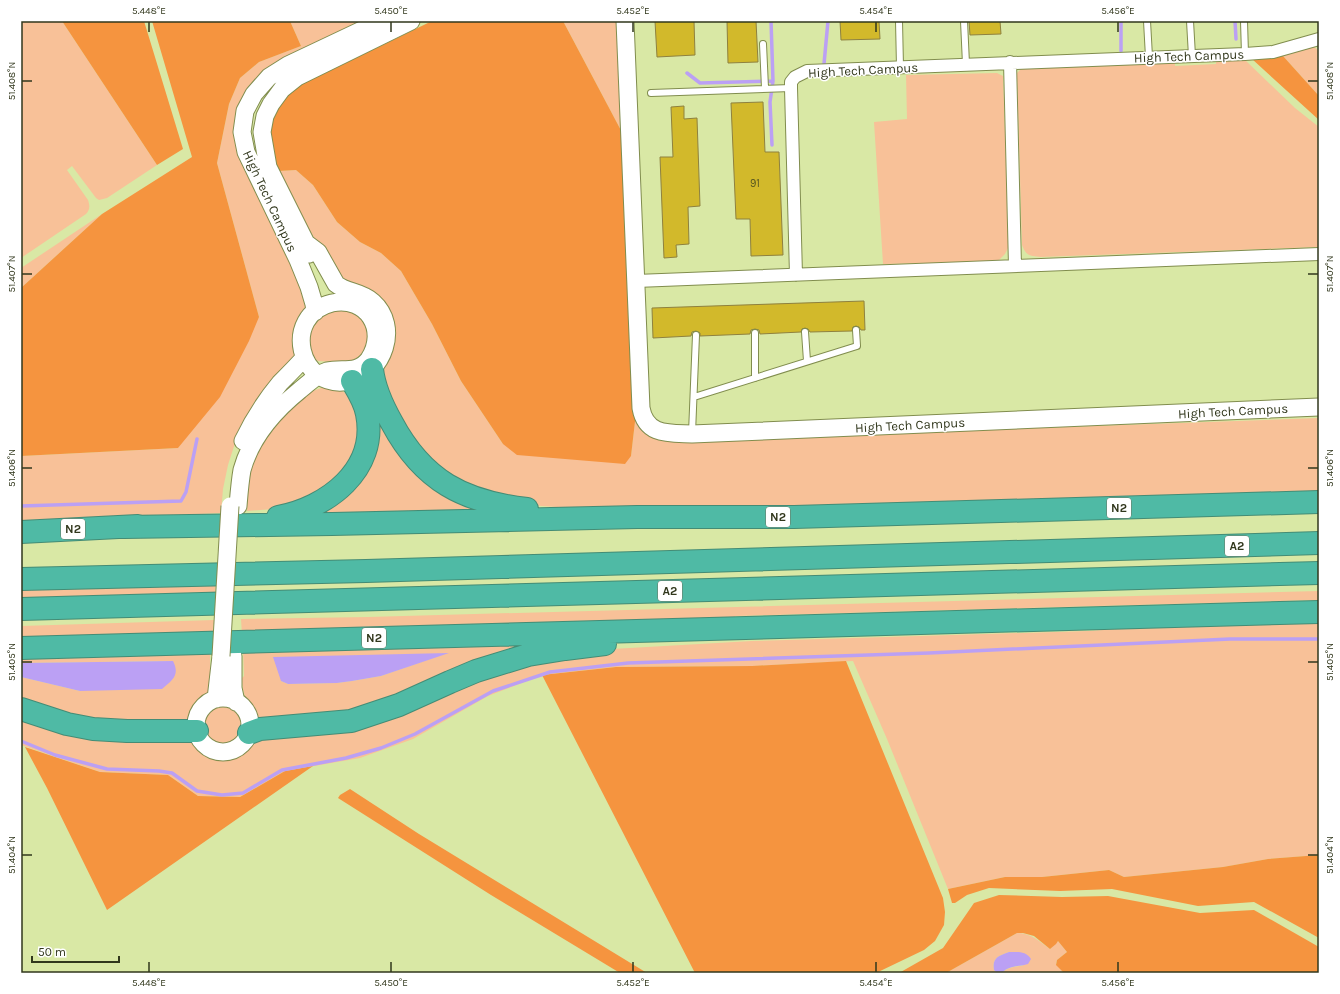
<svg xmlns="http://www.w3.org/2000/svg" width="1340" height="994" font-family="Karla,sans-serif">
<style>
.green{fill:#f8c198;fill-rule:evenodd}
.forest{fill:#f5943f}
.water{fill:#bba0f4}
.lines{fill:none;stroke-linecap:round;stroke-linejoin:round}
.stream{stroke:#bba0f4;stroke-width:3.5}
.building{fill:#d2b92b;stroke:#8e813f}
.lane-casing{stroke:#818d4e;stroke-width:8}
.street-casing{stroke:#818d4e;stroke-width:14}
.secondary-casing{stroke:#818d4e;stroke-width:19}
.highway-casing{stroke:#448c75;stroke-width:24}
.lane{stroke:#fff;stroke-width:6}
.street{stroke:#fff;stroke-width:12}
.secondary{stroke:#fff;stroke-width:17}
.highway{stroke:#4fbaa5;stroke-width:22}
.secondary-bridge-casing{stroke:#818d4e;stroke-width:19;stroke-linecap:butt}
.secondary-bridge{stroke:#fff;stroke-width:17}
.ticks{fill:none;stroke:#31371c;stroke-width:1.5}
.labels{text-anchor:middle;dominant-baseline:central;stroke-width:3;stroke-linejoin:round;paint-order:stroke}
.number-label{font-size:11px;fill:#595820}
.shield{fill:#fff;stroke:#6f7360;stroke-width:1}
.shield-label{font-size:12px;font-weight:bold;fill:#31371c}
.street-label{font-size:13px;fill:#31371c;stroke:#fff}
.neatline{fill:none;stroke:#31371c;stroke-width:1.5}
.ticks-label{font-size:10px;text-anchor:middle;fill:#31371c}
</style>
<rect width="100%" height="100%" fill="#d9e8a5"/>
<path class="green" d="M 21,21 L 62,21 L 157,165 L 107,198 L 99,200 L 96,198 L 72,166 L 67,170 L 88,200 C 90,206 90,210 86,214 L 21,258 Z
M 290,21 L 371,21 L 305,53 L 239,115 L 309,300 L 297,354 L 236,440 L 228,465 L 223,489 L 221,513 L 104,519 L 21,520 L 21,456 L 178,448 L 259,317 L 217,163 L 229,104 L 240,78 L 259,62 L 301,46 Z
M 563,21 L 621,21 L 625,138 Z
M 1308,46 L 1313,46 L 1319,51 L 1319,96 L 1283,56 Z
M 1244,59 L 1295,108 L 1319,127 L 1319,247 L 1041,257 C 1030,256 1026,256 1022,245 L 1017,77 L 1017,73 L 1021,69 L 1175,61 L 1175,66 L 1216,64 L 1216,60 Z
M 997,73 L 1003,76 L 1009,246 L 1005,254 L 997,262 L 883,264 L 874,122 L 907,119 L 906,75 Z
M 296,170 L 313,185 L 337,222 L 360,242 L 381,253 L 401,271 L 432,324 L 461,381 L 503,444 L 631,456 L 636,413 C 641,430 647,440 667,441 L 1319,418 L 1319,495 L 937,507 L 793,505 L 630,506 L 570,508 L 500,503 L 433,472 L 378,380 L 391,349 L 336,275 L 292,200 L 278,171 Z
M 102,214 L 21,288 L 21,268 Z
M 344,309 C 349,311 355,313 359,315 C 373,326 370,350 355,359 C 348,363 327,362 318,361 C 301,348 311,323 326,313 C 331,310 339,310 344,309 Z
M 327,387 L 338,389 L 351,396 L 364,423 L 347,475 L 286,508 L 247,511 C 248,491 246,468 255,450 C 258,445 263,441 267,436 C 281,417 301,390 327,387 Z
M 370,399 L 395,440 L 499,511 L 288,519 L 344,493 Z
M 216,583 L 215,592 L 21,598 L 21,589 Z
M 1319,591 L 1319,600 L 735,616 L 735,622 L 242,635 L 241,619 L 368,617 Z
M 214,620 L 213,636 L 21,642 L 21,626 Z
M 1319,622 L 1319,855 L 1268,859 L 1223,867 L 1124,877 L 1109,870 L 1042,877 L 1005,877 L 948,889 L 887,739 L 853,661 L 752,666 L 616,667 L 542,675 L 488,696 L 413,739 L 360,758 L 285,771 L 240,797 L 198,796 L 168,775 L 100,772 L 21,745 L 21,715 L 193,741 C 196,746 200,751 206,755 C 218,761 236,759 245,750 C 248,747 251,743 253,740 L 308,732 L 479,674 L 612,649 L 752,641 L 1088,631 L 1188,624 Z
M 564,644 L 350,717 L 255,721 C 250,704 242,697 242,678 L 244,676 L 243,648 ZM 447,653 L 381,676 L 352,681 L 337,683 L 288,684 L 281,681 Z
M 210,649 L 210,672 L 213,685 L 210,693 L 195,710 L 191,721 L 127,727 L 21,705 L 21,677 L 80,691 L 173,661 L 21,663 L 21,655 Z
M205 725a18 18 0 1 1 36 0a18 18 0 1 1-36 0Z
M 1017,933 C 1031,933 1039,941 1050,949 L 1058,941 L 1067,952 L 1057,960 L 1056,964 L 1064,973 L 1001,973 C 1008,968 1014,966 1023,966 L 1009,952 C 998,956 992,958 994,970 L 997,973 L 980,973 L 976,972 L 946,973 Z"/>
<path class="forest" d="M 62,21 L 144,21 L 183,149 L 157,165 Z
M 152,21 L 290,21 L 301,46 L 259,62 L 240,78 L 229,104 L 217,163 L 259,317 L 249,341 L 220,397 L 178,448 L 21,456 L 21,288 L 102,214 L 192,157 Z
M 432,21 L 563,21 L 625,138 L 636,413 L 631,456 L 625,464 L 517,455 L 503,444 L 461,381 L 432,324 L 401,271 L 381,253 L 360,242 L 337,222 L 313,185 L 296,170 L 278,171 L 272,156 L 270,126 L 274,111 L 288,91 Z
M 1283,56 L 1319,96 L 1319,120 L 1252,59 L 1269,58 Z
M 846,661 L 943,898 L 945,912 L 944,925 L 935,941 L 924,950 L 876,973 L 695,973 L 542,675 L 616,667 L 752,666 Z
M 25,747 L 100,772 L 168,775 L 198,796 L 240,797 L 285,771 L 313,766 L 107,910 L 47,788 Z
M 350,789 L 419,834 L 647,973 L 620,973 L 491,895 L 338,798 L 340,795 Z
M 1319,855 L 1319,938 L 1254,902 L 1198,906 L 1112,889 L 1060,891 L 989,888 L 967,895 L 955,903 L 952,903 L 948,889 L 1005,877 L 1042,877 L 1109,870 L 1124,877 L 1223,867 L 1268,859 Z
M 999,895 L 1062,897 L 1108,896 L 1200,913 L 1254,910 L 1319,947 L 1319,973 L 1064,973 L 1056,965 L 1057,960 L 1067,952 L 1058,941 L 1056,944 L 1050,949 L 1034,936 L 1023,933 L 1017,933 L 946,973 L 899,973 L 943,948 L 974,903 Z"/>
<path class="water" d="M 449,653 L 381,676 L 352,681 L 337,683 L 288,684 L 281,681 L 273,657 Z
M 173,661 C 180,675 173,680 162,689 L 80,691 L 21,677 L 21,663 Z
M 1009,952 C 1018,952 1026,951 1031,959 L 1028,964 C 1019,967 1009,965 1002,973 L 997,973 L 994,970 C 992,958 998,956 1009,952 Z"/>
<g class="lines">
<path class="stream" d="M 771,21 L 773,81 L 770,102 L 772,145
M 1121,21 L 1121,51
M 1235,21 L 1236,39
M 824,64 L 828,21
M 687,73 L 700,83 L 773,81
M 21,506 L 181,501 L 186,492 L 197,439
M 21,741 L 55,755 L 107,769 L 159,771 L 172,773 L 197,791 L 222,795 L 243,793 L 282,770 L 346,758 L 381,748 L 415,734 L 493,691 L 550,672 L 628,663 L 929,653 L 1230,639 L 1319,639"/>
</g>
<path class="building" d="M 655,21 L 694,21 L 695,55 L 657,57 Z
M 727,21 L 756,21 L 758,62 L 728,63 Z
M 840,21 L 879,21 L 880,39 L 841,40 Z
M 969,21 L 1000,21 L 1001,34 L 970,35 Z
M 763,102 L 765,152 L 779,152 L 783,255 L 751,256 L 750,219 L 736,219 L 731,103 Z
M 684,106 L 684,119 L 697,118 L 700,206 L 688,207 L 689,244 L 676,245 L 677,257 L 664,258 L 660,157 L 673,157 L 671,107 Z
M 864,301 L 865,330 L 861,330 L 859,327 L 856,326 L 853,327 L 852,331 L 810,332 L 808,329 L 805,328 L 802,329 L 801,332 L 760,334 L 759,330 L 755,329 L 751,330 L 750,334 L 700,336 L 700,333 L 696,331 L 692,332 L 691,336 L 653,338 L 652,308 Z"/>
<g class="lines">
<defs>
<path id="lane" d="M 899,21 L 900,67
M 964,21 L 966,64
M 1147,21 L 1149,57
M 1190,21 L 1192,56
M 1244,21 L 1245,54
M 763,44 L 765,88
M 651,93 L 791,88
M 805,332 L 807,361
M 755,333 L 755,378
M 694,397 L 857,346 L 856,330
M 692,433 L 696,335"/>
<path id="street" d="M 1010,62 L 1015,266
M 796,275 L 791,88 L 791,82 L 795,77 L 807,71 L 1245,54 L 1273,52 L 1319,39
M 636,281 L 1319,254"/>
<path id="secondary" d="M 625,21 L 641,408 C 646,436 669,433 692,434 L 1319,407
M 309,254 L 306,243 L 268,167 L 262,132 L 265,116 L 271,104 L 282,89 L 297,77 L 411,21
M 315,312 L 314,304 L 309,287 L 298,260 L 246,152 L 242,132 L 245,111 L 254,94 L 269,77 L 288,65 L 381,21
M 243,441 C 253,420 265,401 280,383 C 288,375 296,367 304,358
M 238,506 C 239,494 240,481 242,470 C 251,437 274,411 300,390 C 308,384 317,374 327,371 C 342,367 357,375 369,359 C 388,330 367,296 332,303 C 281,315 298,392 350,381 C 384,374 400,326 373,302 C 361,291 347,293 336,284 L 318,252 L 306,243
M 233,656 L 233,688 L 236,702
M196 725a27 27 0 1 1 54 0a27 27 0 1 1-54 0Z
M 216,699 L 221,656"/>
<path id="highway" d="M 372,369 C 374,388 383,407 392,423 C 423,481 464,502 527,509
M 278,517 C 327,508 378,470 367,414 C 365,402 358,391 352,381
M 124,527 L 332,524 L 637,517 L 794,517 L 1319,502
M 21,532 L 138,526
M 21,579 L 366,571 L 1319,543
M 21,609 L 1319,573
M 21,648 L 1319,612
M 21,709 L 67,724 L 93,729 L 127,731 L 197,731
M 249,733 L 260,729 L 351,721 L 399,705 L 450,682 L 476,671 L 528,655 L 565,649 L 605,644"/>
</defs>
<use href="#lane" class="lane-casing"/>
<use href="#street" class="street-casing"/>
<use href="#secondary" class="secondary-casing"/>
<use href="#highway" class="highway-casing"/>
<use href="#lane" class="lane"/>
<use href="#street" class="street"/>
<use href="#secondary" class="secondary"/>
<use href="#highway" class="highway"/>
<defs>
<path id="secondary-bridge" d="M 221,656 L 230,506"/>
</defs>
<use href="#secondary-bridge" class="secondary-bridge-casing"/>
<use href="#secondary-bridge" class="secondary-bridge"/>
</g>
<path class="ticks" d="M 149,22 L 149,32M 391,22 L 391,32M 633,22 L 633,32M 876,22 L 876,32M 1118,22 L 1118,32M 22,81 L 32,81M 1308,81 L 1318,81M 22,274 L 32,274M 1308,274 L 1318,274M 22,468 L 32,468M 1308,468 L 1318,468M 22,662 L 32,662M 1308,662 L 1318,662M 22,855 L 32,855M 1308,855 L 1318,855M 149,962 L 149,972M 391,962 L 391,972M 633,962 L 633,972M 876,962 L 876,972M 1118,962 L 1118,972"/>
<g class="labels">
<g class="number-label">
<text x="755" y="183">91</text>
</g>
<g class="shield">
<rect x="1107" y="498" width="24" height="20" rx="3"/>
<rect x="766" y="507" width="24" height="20" rx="3"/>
<rect x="61" y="519" width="24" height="20" rx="3"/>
<rect x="1225" y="536" width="24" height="20" rx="3"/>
<rect x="658" y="581" width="24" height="20" rx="3"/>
<rect x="362" y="628" width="24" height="20" rx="3"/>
</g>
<g class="shield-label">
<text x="1119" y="508">N2</text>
<text x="778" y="517">N2</text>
<text x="73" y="529">N2</text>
<text x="1237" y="546">A2</text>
<text x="670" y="591">A2</text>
<text x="374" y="638">N2</text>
</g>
<g class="street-label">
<text transform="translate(1189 56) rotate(-2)">High Tech Campus</text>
<text transform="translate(863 70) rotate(-3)">High Tech Campus</text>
<text transform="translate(270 201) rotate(65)">High Tech Campus</text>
<text transform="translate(1233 411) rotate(-3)">High Tech Campus</text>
<text transform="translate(910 425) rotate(-3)">High Tech Campus</text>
</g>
</g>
<rect width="1340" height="994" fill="none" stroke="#ffffff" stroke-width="44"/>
<path d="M32 956v6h87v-6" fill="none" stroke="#31371c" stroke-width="2"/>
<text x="38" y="956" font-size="12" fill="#31371c" stroke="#ffffff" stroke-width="3" paint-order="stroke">50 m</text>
<rect x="22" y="22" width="1296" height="950" class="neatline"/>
<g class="ticks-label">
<text x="149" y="14">5.448°E</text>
<text x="391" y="14">5.450°E</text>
<text x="633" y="14">5.452°E</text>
<text x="876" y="14">5.454°E</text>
<text x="1118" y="14">5.456°E</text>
<text transform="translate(11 81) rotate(-90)" y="4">51.408°N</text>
<text transform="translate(1329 81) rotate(-90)" y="4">51.408°N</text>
<text transform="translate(11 274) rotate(-90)" y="4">51.407°N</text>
<text transform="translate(1329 274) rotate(-90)" y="4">51.407°N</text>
<text transform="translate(11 468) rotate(-90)" y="4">51.406°N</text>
<text transform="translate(1329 468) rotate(-90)" y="4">51.406°N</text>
<text transform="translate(11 662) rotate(-90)" y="4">51.405°N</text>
<text transform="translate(1329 662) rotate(-90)" y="4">51.405°N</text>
<text transform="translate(11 855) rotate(-90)" y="4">51.404°N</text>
<text transform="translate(1329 855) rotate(-90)" y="4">51.404°N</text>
<text x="149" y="986">5.448°E</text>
<text x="391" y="986">5.450°E</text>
<text x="633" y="986">5.452°E</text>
<text x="876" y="986">5.454°E</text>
<text x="1118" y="986">5.456°E</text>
</g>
</svg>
